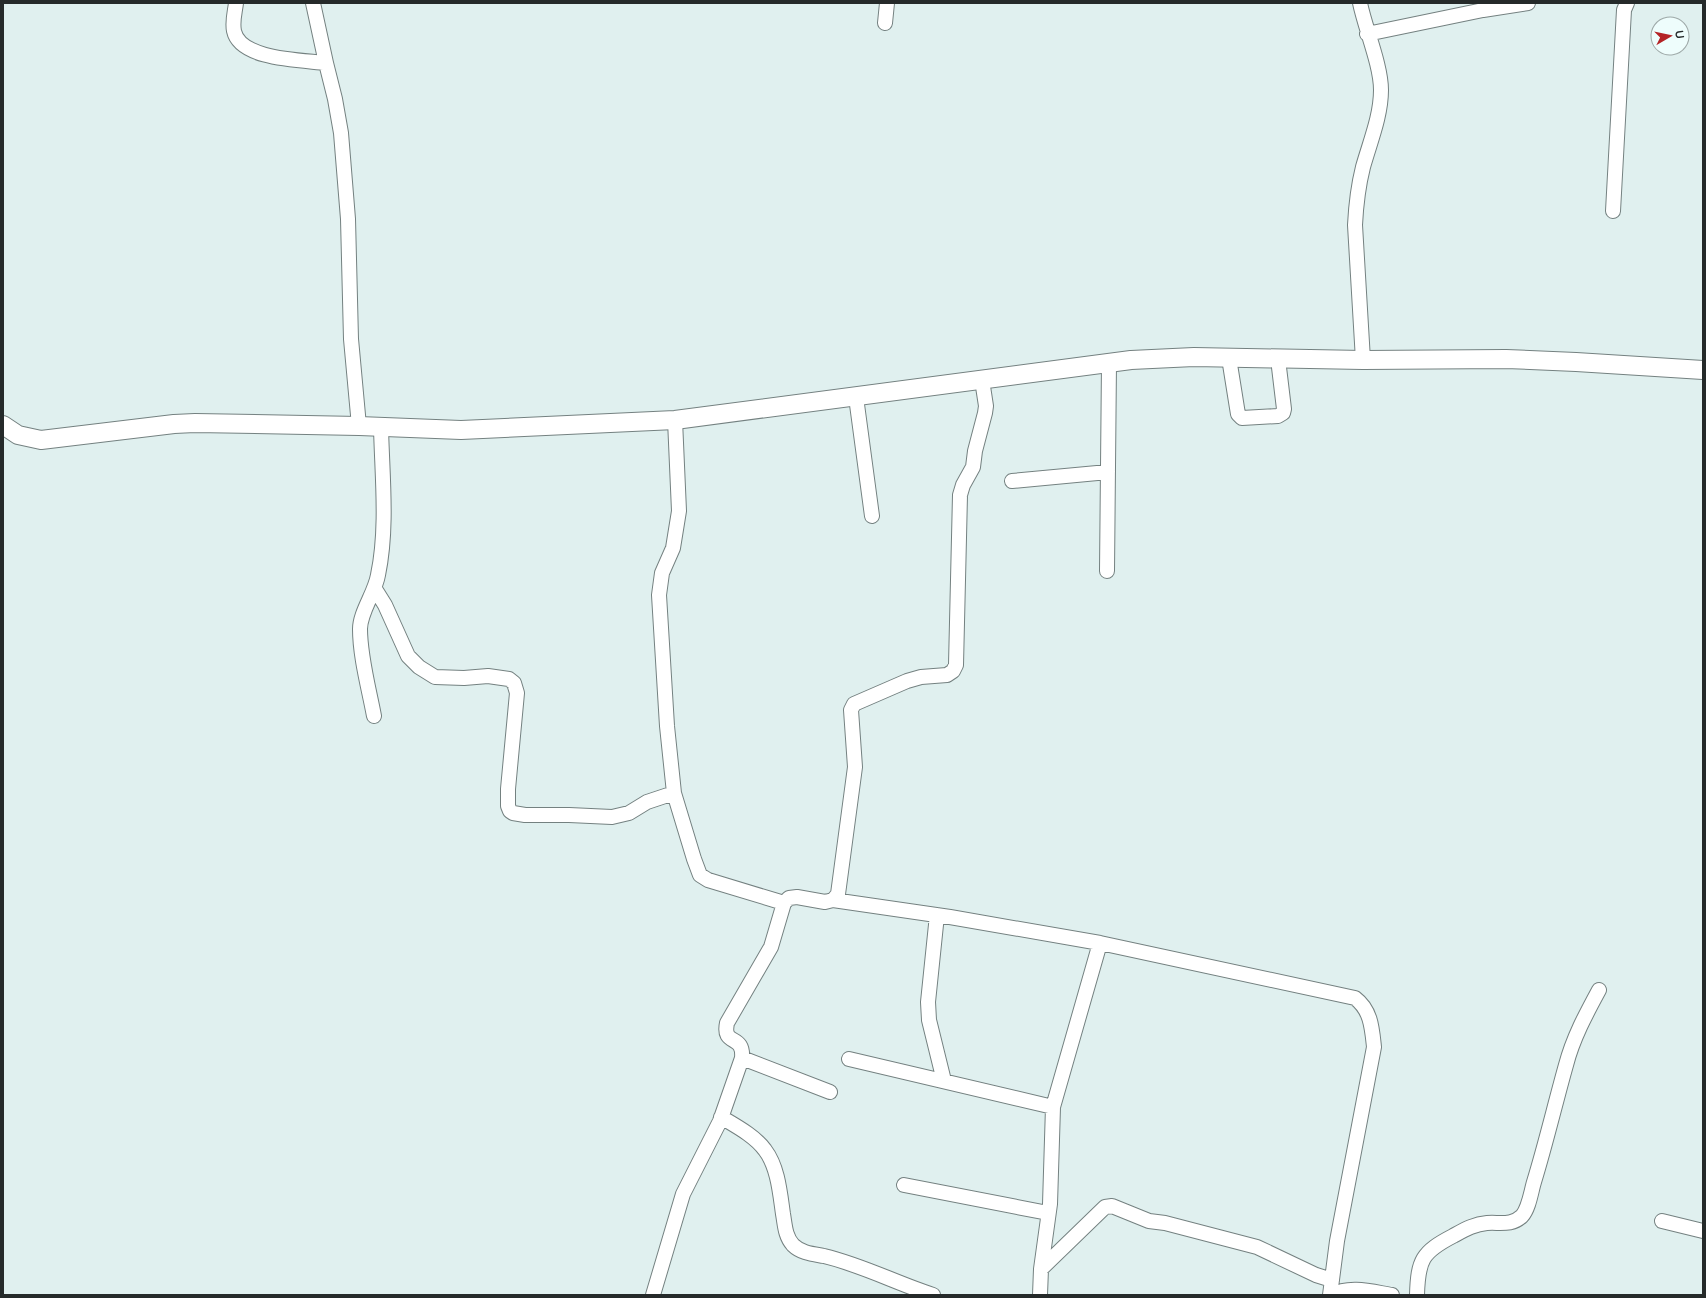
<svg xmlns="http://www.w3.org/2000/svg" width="1706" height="1298" font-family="'Varela Round',sans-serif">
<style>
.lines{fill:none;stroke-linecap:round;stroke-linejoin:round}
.minor-casing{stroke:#748180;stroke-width:16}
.tertiary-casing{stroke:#748180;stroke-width:20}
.minor{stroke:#fff;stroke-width:14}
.tertiary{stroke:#fff;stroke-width:18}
</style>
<rect width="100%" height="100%" fill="#e0f0ef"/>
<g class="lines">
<defs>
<path id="minor" d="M 236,3 C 235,12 232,21 234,31 C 240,60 302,60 326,63
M 313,3 L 326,63 L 335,99 L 341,133 L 348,219 L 351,339 L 359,426
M 1360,3 C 1365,28 1381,65 1381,90 C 1381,116 1370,142 1363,167 C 1358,187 1356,205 1355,225 L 1363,360
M 885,23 L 887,3
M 1367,34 L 1483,10 L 1528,3
M 1613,211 L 1624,10 L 1627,3
M 1229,358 L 1237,408 L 1238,414 L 1242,418 L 1278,416 L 1283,413 L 1284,409 L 1278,359
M 856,397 L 872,516
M 675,420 L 679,511 L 673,548 L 662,573 L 659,595 L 667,726 L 674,793 L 694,859 L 700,875 L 708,880 L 784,903
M 1012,481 L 1108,472
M 1107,571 L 1109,363
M 375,589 L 385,605 L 408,656 L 419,667 L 435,677 L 464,678 L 488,676 L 509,679 L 514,683 L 517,693 L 508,789 L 508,806 L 510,811 L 513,813 L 525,815 L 569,815 L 612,817 L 629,813 L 647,802 L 674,793
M 374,716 C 369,689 360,657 360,629 C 360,612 375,593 378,575 C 388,527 382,475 381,427
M 833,900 L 950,917 L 1100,943 L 1355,998 C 1371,1010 1372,1028 1374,1047 L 1337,1241 L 1330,1295
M 937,915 L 928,1002 L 929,1020 L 944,1081
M 742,1058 L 830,1092
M 849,1059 L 1053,1107
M 721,1117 C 736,1126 755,1136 765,1150 C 778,1167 780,1193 783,1214 C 785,1225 785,1236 793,1245 C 801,1253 813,1254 824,1256 C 862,1265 896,1283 933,1295
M 904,1185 L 1048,1213
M 1662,1221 L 1703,1231
M 1041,1269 L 1105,1207 L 1112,1206 L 1149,1221 L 1165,1223 L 1257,1247 L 1316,1275 L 1332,1280
M 653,1295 L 683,1194 L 720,1121 L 742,1058 C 744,1033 722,1047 727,1023 L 771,947 L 784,903 L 789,898 L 797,897 L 825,902 L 833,900 L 838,894 L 855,767 L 851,710 L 854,704 L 907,681 L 921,677 L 947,675 L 953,671 L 956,665 L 960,495 L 963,485 L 973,467 L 975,451 L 985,413 L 986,406 L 982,380
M 1040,1295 L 1041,1269 L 1050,1204 L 1053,1107 L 1100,943
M 1332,1295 C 1350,1285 1373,1292 1392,1295
M 1417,1295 C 1418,1260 1422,1252 1453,1236 C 1464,1230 1474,1224 1487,1223 C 1499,1222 1512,1226 1522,1216 C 1529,1208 1531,1192 1534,1182 C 1546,1143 1555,1104 1566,1065 C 1573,1038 1586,1014 1599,990"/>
<path id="tertiary" d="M 3,425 L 18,435 L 41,440 L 174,424 L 195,423 L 359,426 L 461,430 L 675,420 L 1131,360 L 1194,357 L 1363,360 L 1506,359 L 1576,362 L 1703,370"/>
</defs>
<use href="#minor" class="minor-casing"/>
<use href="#tertiary" class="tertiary-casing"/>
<use href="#minor" class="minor"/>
<use href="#tertiary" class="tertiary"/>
</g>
<rect width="1706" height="1298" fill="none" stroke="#252a2a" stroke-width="8"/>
<g transform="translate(1670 36) rotate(81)"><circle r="19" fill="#eefdfc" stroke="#9ea9a8"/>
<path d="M0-3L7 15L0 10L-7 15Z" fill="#b42326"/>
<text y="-6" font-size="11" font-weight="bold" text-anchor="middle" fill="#252a2a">U</text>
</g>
</svg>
